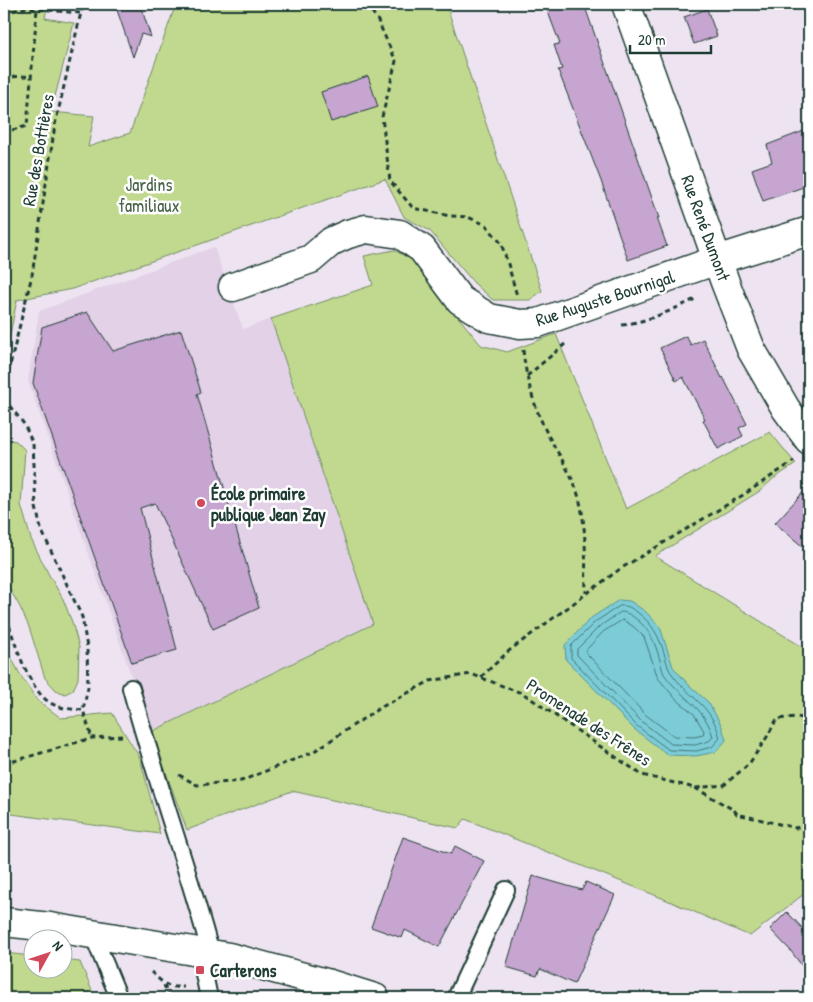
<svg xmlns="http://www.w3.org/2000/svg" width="813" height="1002" font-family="'Patrick Hand',sans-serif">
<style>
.built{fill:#e2d1e7}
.green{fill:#c1d98f;stroke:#708b62}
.water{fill:#7cccd8;stroke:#579396}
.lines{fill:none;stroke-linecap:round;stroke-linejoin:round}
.shore{stroke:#447676;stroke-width:1}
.building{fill:#c6a5d0;stroke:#1f3d34}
.lane-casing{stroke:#1f3d34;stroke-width:20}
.street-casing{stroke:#1f3d34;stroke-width:31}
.path{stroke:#1f3d34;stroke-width:3;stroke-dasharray:5 4;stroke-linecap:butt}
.lane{stroke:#fff;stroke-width:16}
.street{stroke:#fff;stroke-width:28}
.poi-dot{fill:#d1495b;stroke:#fff;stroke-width:2}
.labels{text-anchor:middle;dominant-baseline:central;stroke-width:5;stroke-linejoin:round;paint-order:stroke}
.street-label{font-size:18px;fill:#1f3d34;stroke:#fff}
.park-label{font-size:18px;fill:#48644b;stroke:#fff}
.poi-label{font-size:18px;font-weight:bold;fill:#1f3d34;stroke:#fff;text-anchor:start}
</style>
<rect width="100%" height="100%" fill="#eee4f1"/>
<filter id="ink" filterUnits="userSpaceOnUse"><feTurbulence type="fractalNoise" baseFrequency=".02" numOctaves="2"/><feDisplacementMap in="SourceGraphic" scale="10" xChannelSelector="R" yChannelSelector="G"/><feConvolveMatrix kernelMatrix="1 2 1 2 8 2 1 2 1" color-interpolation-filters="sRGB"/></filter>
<g filter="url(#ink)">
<path class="built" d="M 214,247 L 243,329 L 271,319 L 373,624 L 151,732 L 28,381 L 39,311 Z"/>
<path class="green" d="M 4,4 L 48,4 L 45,18 L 74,23 L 51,112 L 94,116 L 88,147 L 130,133 L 176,4 L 446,4 L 542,291 L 530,300 L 493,300 L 474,283 L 430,231 L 404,217 L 385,179 L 72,289 L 17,300 L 4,364 Z
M 394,250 L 412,260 L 481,345 L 507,352 L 556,334 L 626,509 L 770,432 L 796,464 L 773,479 L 760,491 L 655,556 L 809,651 L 809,890 L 750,936 L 662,898 L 465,819 L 458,828 L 292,791 L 187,830 L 151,732 L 373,624 L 271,319 L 373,285 L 364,256 Z
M 4,439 L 16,441 L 25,450 L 21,505 L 31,539 L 49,575 L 63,599 L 72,622 L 79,647 L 78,679 L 73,690 L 65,694 L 56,690 L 45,678 L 29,627 L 20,607 L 4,579 Z
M 4,644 L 21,676 L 37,700 L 61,718 L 112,713 L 140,758 L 160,834 L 4,813 Z
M 4,953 L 32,956 L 32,970 L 62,970 L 63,960 L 80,962 L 95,998 L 4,998 Z"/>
<path class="water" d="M 619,600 L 630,601 L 646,612 L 660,627 L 673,667 L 689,685 L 708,702 L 721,724 L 726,740 L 716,752 L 696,756 L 668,755 L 634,729 L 566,660 L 565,645 L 591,618 Z"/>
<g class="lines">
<path class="shore" d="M 620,606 C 628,605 631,608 637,612 C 652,623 659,636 664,653 C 666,659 667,666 670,671 C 688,698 711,703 720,738 L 712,747 L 696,751 L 669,750 L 637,726 L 571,658 L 571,646 L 595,622 Z
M 621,612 C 627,612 630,615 635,618 C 650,629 655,643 660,660 C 661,664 662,670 664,674 C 680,697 706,708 713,737 L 709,741 L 695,745 L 671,744 L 641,721 L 577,655 L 577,649 L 599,627 Z
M 623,620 L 634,627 L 644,637 L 658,678 L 675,698 L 694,714 L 704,731 L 703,735 L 694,737 L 674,736 L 646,715 L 586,653 L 586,650 L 603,632 Z"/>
</g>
<path class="building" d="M 115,4 L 140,4 L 151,37 L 141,34 L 133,57 Z
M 545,4 L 584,4 L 659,218 L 657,218 L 667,246 L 628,260 L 601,181 L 558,70 L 562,69 L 554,45 L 560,44 Z
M 707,9 L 717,36 L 694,44 L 684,17 Z
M 368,76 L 378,107 L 331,122 L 321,92 Z
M 809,129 L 809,185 L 763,201 L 752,169 L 772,162 L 767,145 Z
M 87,312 L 113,351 L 181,330 L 201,392 L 197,394 L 259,608 L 213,629 L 155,503 L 140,508 L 177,650 L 132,663 L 33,383 L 42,327 Z
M 686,336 L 691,345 L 703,339 L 722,378 L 723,377 L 747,424 L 739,428 L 743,436 L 718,449 L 703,420 L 705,419 L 683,377 L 676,381 L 660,348 Z
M 809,486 L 809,552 L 775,523 Z
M 403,837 L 451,854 L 455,846 L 484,861 L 439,947 L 405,930 L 402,938 L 371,927 Z
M 533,876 L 582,890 L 586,882 L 615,895 L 574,984 L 540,969 L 537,976 L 506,967 Z
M 787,912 L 809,935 L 809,975 L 790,950 L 770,929 Z"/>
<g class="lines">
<defs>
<path id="lane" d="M 131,688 C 155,778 187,865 211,954
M 93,935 L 119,998
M 204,953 L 204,974 L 209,998
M 456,998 L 506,890"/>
<path id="street" d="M 626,4 L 725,282 L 751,349 L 786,409 L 809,440
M 233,287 L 311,259 L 332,241 L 348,234 L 366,229 L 400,234 L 422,249 L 460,300 L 489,318 L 520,324 L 538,323 L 717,260 L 809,231
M 4,922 L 50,927 L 229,957 L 330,984 L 375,998"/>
</defs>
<use href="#lane" class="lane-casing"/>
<use href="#street" class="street-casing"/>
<path class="path" d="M 367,4 L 378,21 L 396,61 L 382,117 L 390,181 L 413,208 L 450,216 L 468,217 L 486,225 L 501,243 L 508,264 L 517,296
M 4,13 L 25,8 L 80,13
M 4,77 L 31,76
M 4,128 L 9,131 L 27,126 L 37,9
M 622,325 C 648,321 671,311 695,299
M 523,350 C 526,380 535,410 549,437 C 560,457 573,476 579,498 C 587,528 585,562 586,593
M 527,376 L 565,344
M 4,390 L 32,275 L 55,125 L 83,4
M 4,399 L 24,424 L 33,444 L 36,507 L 41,529 L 82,617 L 87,648 L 88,687 L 83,710
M 4,608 C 11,632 27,688 49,702 C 59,709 72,709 83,710 L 92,738
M 481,677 L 510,650 L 620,569 L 743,495 L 794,461
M 4,764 L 92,738 L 122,736
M 179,775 L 197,785 L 241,781 L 313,752 L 378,709 L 430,681 L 471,674 L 524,694 L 642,775 L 695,788 L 724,785 L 749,764 L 767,737 L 777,719 L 797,717 L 809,719
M 695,788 L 734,810 L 737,814 L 796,828 L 809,823
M 151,972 C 165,984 165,988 184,987
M 164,985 L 169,998"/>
<use href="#lane" class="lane"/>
<use href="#street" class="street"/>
</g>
</g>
<g class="poi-dot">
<circle cx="201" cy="503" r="5"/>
<rect x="195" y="965" width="10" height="10" rx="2.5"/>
</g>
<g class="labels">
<g class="street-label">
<text transform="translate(38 150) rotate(-80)">Rue des Bottières</text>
<text transform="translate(706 228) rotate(70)">Rue René Dumont</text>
<text transform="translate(605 298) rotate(-18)">Rue Auguste Bournigal</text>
<text transform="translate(589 722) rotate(33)">Promenade des Frênes</text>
</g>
<g class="park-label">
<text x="149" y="184">Jardins<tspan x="149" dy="21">familiaux</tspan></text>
</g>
<g class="poi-label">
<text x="211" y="493">École primaire<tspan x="211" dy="21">publique Jean Zay</tspan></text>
<text x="210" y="970">Carterons</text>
</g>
</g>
<rect width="813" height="1002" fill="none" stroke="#fff" stroke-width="20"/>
<rect x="10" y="10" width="793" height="982" fill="none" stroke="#1f3d34" stroke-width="2" filter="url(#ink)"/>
<g transform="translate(48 954) rotate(50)"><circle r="24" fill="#ffffff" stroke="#a5b1ae"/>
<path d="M0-4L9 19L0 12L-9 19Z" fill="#d1495b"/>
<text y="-8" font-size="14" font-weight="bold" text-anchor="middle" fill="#1f3d34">N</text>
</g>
<path d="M630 45v8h81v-8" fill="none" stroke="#1f3d34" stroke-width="2.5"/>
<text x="638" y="45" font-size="15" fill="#1f3d34" stroke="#ffffff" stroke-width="4" paint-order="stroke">20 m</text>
</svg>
